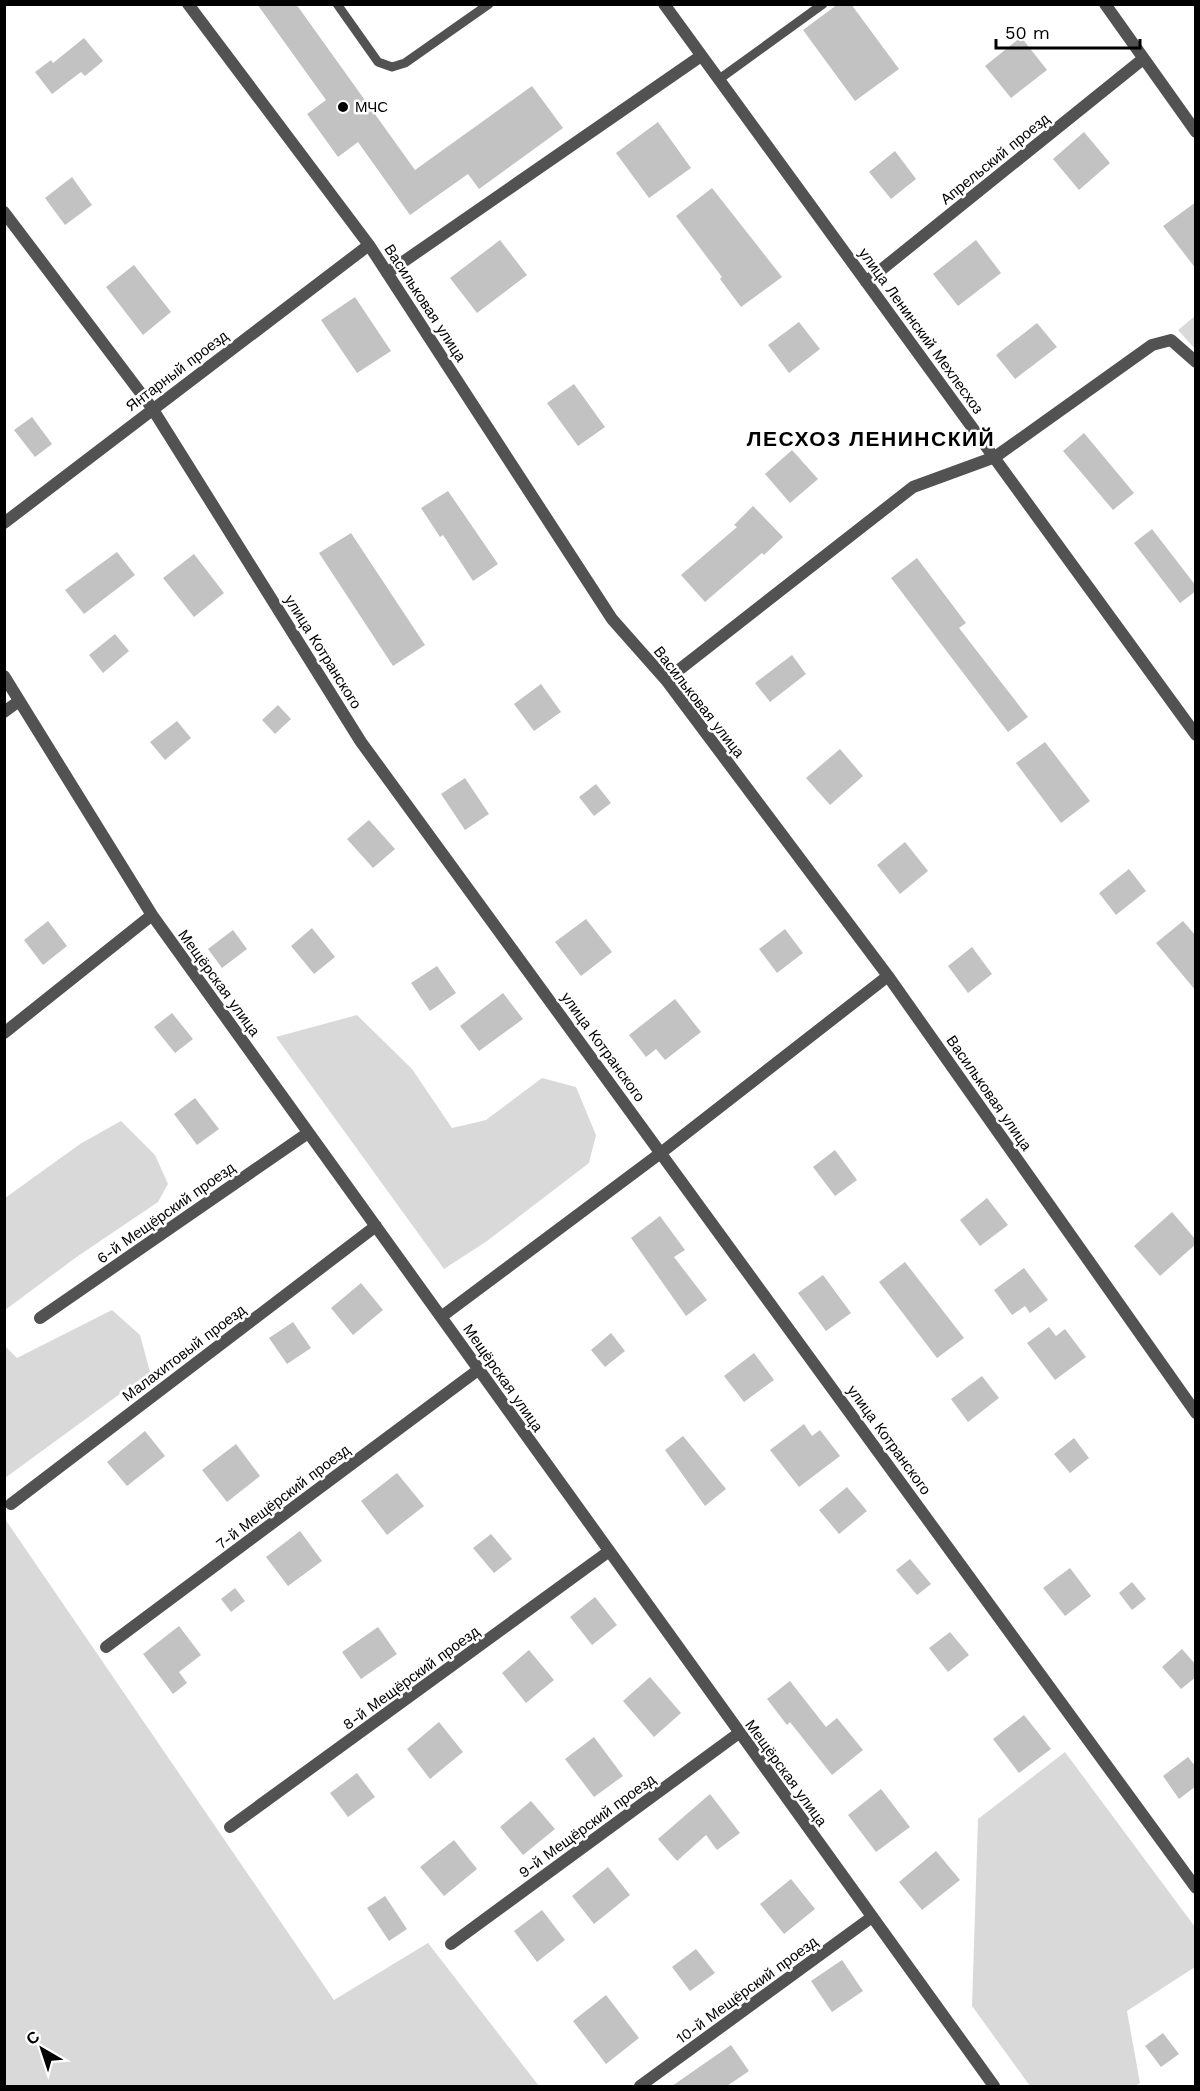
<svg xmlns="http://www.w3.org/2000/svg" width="1200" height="2091" font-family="'Work Sans',sans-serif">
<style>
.green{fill:#d9d9d9}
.building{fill:#c2c2c2}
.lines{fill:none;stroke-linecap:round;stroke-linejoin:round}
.lane{stroke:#525252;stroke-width:9}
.street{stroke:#525252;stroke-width:12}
.poi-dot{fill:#000;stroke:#fff;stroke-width:2}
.labels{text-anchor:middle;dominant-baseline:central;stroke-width:5;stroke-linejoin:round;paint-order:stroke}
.poi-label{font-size:15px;fill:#000;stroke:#fff;text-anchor:start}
.street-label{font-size:15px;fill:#000;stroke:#fff}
.district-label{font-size:21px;font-weight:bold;letter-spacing:1.5px;fill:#000;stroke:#fff}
</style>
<rect width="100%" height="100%" fill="#fff"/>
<path class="green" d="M 1195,316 L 1195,349 L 1178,330 Z
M 357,1015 L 412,1069 L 452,1128 L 486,1120 L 542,1078 L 576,1087 L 596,1135 L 589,1163 L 487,1241 L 444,1269 L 276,1037 Z
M 121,1121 L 155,1155 L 168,1184 L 158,1202 L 78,1256 L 5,1310 L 5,1198 L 80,1144 Z
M 112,1310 L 140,1335 L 150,1372 L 5,1478 L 5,1346 L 17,1358 Z
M 5,1519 L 334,2000 L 428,1943 L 539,2086 L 5,2086 Z
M 1065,1752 L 1195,1927 L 1195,1967 L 1127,2011 L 1140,2083 L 1135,2086 L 1030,2086 L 972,2006 L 978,1819 Z"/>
<path class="building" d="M 257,4 L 296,4 L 415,170 L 532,86 L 563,128 L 479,189 L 468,174 L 410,215 L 358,142 L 338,157 L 307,114 L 326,100 Z
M 838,4 L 851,4 L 899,69 L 855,101 L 803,30 Z
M 1021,37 L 1047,70 L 1011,98 L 985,66 Z
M 84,38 L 103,61 L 85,76 L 81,72 L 52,94 L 35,72 L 51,60 L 53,63 Z
M 658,122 L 691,168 L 649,198 L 616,153 Z
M 1084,132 L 1110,163 L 1079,190 L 1053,159 Z
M 895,151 L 916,179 L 891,199 L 869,172 Z
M 72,177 L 92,205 L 65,225 L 45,198 Z
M 712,188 L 782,277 L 741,307 L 720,279 L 722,277 L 676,216 Z
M 1196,202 L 1196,269 L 1163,226 Z
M 500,240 L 527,275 L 477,313 L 450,278 Z
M 976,240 L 1001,273 L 958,306 L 933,274 Z
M 134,265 L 171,312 L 143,335 L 106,287 Z
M 355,297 L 391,351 L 357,373 L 321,320 Z
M 799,322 L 820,349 L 789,373 L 768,345 Z
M 1037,323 L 1057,347 L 1015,379 L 996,355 Z
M 574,384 L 605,427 L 578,446 L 547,403 Z
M 32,417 L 52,444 L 35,457 L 14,430 Z
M 1084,433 L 1134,493 L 1113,510 L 1063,451 Z
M 792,450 L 818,479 L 790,503 L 765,474 Z
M 448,491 L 498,564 L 473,581 L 443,535 L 440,537 L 421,508 Z
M 753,506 L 783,537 L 764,555 L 762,553 L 705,602 L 681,575 L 737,527 L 734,525 Z
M 1152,529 L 1196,586 L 1196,591 L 1180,603 L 1134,543 Z
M 351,533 L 425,645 L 393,666 L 319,553 Z
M 117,552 L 135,575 L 84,614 L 65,590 Z
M 194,554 L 224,593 L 194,617 L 163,578 Z
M 917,558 L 966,623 L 959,628 L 1028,717 L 1008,732 L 891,578 Z
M 115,634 L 129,651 L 103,673 L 89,655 Z
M 792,655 L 806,674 L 770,702 L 755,683 Z
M 541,684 L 561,712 L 534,731 L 514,704 Z
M 278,705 L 291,719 L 275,734 L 262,720 Z
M 177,721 L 191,738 L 165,760 L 150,742 Z
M 1045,742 L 1090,801 L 1061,823 L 1016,763 Z
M 840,749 L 863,776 L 830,805 L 806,778 Z
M 465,778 L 489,814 L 465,830 L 441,794 Z
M 596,784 L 611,803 L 594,816 L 579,797 Z
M 369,820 L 395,849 L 373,868 L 347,839 Z
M 905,842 L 928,871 L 900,894 L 877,865 Z
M 1129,869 L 1146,891 L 1116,915 L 1099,893 Z
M 586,919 L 612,952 L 581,976 L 555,942 Z
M 48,921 L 67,946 L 43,965 L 24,940 Z
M 1183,921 L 1196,936 L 1196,991 L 1156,943 Z
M 312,928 L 335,957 L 314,974 L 291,946 Z
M 785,929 L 803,953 L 777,973 L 759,949 Z
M 233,930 L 247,949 L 222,968 L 208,949 Z
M 972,947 L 992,974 L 968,993 L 948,966 Z
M 437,966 L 456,993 L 430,1011 L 411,983 Z
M 503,993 L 523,1019 L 479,1051 L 460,1026 Z
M 675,999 L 701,1032 L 665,1060 L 656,1049 L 646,1057 L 629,1035 Z
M 172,1013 L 193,1039 L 175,1053 L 154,1027 Z
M 195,1098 L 219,1129 L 197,1145 L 174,1114 Z
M 835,1150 L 857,1180 L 835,1196 L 813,1167 Z
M 987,1198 L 1008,1225 L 980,1246 L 960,1220 Z
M 1172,1212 L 1196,1240 L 1196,1244 L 1160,1276 L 1134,1246 Z
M 660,1216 L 685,1250 L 674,1257 L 707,1300 L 686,1316 L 631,1238 Z
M 905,1262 L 964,1338 L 937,1358 L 879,1282 Z
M 1024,1268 L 1048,1300 L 1030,1313 L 1025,1306 L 1012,1315 L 994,1290 Z
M 823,1275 L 851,1313 L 826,1331 L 798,1293 Z
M 361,1283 L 383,1310 L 353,1335 L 331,1308 Z
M 293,1322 L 311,1348 L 287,1364 L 269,1338 Z
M 1049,1327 L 1056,1336 L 1065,1329 L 1086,1357 L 1055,1380 L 1027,1343 Z
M 611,1333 L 625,1351 L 605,1367 L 591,1350 Z
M 754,1353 L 774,1380 L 744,1402 L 724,1376 Z
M 982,1376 L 999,1398 L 968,1422 L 951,1399 Z
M 804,1424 L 812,1436 L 820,1430 L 840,1456 L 799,1487 L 770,1450 Z
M 145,1431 L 165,1456 L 127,1486 L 107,1462 Z
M 683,1436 L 726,1489 L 705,1506 L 665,1450 Z
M 1074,1438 L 1089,1458 L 1070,1473 L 1054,1454 Z
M 236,1444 L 260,1476 L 227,1502 L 202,1470 Z
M 397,1473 L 424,1506 L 387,1535 L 361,1501 Z
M 847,1487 L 867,1511 L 839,1534 L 819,1510 Z
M 300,1531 L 322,1561 L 288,1586 L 266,1557 Z
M 491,1534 L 512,1559 L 494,1573 L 473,1548 Z
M 910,1559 L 931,1584 L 917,1595 L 896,1570 Z
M 1070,1568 L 1091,1596 L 1065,1616 L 1043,1588 Z
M 1132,1582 L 1146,1599 L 1132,1610 L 1119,1593 Z
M 235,1588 L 245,1601 L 231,1612 L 221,1599 Z
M 595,1597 L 617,1625 L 592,1645 L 570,1617 Z
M 179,1626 L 201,1655 L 179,1672 L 187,1683 L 173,1694 L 143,1654 Z
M 378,1627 L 397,1654 L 361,1679 L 342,1652 Z
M 950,1632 L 969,1655 L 948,1672 L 929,1648 Z
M 1182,1649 L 1196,1665 L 1196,1677 L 1181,1689 L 1162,1667 Z
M 529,1650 L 554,1680 L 526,1703 L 502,1673 Z
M 650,1677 L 681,1713 L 654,1737 L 623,1701 Z
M 790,1681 L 826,1727 L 837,1718 L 863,1750 L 832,1775 L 790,1722 L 787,1725 L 767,1699 Z
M 1024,1715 L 1051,1749 L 1019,1773 L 993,1739 Z
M 439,1722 L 463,1752 L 430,1779 L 407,1749 Z
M 594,1737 L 623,1776 L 594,1797 L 565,1759 Z
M 1188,1757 L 1196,1767 L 1196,1786 L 1179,1799 L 1163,1776 Z
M 357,1773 L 375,1797 L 348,1817 L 330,1793 Z
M 881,1789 L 910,1827 L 876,1852 L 848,1815 Z
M 710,1794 L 740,1833 L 717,1850 L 706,1835 L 677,1861 L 658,1839 Z
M 531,1801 L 555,1829 L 523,1855 L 500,1827 Z
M 454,1840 L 477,1869 L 444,1896 L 420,1867 Z
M 936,1851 L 960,1880 L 922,1910 L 899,1882 Z
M 608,1867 L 630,1895 L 594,1924 L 572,1896 Z
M 791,1879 L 815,1909 L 784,1934 L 760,1904 Z
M 385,1896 L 407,1929 L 389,1941 L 367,1908 Z
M 542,1910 L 565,1940 L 537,1962 L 514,1931 Z
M 696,1949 L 715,1973 L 690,1991 L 672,1967 Z
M 842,1960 L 863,1991 L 832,2012 L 811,1981 Z
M 606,1995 L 639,2038 L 606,2064 L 573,2021 Z
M 1163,2033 L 1179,2054 L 1161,2067 L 1145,2046 Z
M 731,2045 L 749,2071 L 727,2086 L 672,2086 Z"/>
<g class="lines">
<path class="lane" d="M 337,4 L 378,62 L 392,67 L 405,63 L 489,4
M 718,80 L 823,4"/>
<path class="street" d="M 188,4 L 369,245 L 612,619 L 666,680 L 888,976 L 1196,1413
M 664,4 L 1196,735
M 1105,4 L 1196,132
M 4,212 L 152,408 L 361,742 L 1196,1888
M 387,273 L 701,56
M 866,282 L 1143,59
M 4,523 L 369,245
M 4,676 L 152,915 L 994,2086
M 666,680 L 913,487 L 995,457 L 1152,345 L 1171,340 L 1196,362
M 4,712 L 19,701
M 4,1033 L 152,915
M 441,1317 L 662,1152 L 888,976
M 40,1318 L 308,1133
M 11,1504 L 376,1226
M 106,1647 L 478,1370
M 230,1827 L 608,1552
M 451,1944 L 739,1733
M 640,2086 L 872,1917"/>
</g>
<circle class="poi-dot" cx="343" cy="107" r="6"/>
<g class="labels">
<g class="poi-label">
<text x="355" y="107">МЧС</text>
</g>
<g class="street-label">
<text transform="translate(995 159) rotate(-39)">Апрельский проезд</text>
<text transform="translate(425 303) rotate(57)">Васильковая улица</text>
<text transform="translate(921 331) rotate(54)">улица Ленинский Мехлесхоз</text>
<text transform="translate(177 371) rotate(-37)">Янтарный проезд</text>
<text transform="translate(323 652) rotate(58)">улица Котранского</text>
<text transform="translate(699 702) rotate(52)">Васильковая улица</text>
<text transform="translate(219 983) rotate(54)">Мещёрская улица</text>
<text transform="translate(603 1047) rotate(54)">улица Котранского</text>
<text transform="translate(989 1093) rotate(55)">Васильковая улица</text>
<text transform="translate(166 1213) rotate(-35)">6-й Мещёрский проезд</text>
<text transform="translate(184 1353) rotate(-37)">Малахитовый проезд</text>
<text transform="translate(503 1378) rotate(55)">Мещёрская улица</text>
<text transform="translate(889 1440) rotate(54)">улица Котранского</text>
<text transform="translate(283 1497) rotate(-37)">7-й Мещёрский проезд</text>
<text transform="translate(411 1678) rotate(-36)">8-й Мещёрский проезд</text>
<text transform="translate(786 1773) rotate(54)">Мещёрская улица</text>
<text transform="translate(587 1826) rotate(-36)">9-й Мещёрский проезд</text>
<text transform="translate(747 1990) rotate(-36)">10-й Мещёрский проезд</text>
</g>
<g class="district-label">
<text x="871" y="438">ЛЕСХОЗ ЛЕНИНСКИЙ</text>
</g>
</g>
<rect width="1200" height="2091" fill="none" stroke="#000000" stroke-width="12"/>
<g transform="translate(42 2049) rotate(321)" stroke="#ffffff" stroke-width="4.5" paint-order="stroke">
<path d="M0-4.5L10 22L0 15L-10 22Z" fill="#000000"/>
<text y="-9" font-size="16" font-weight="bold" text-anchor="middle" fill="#000000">С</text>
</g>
<path d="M996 39v9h144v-9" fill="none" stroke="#000000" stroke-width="3"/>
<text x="1005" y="39" font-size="18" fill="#000000" stroke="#ffffff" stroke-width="4.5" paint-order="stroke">50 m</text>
</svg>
